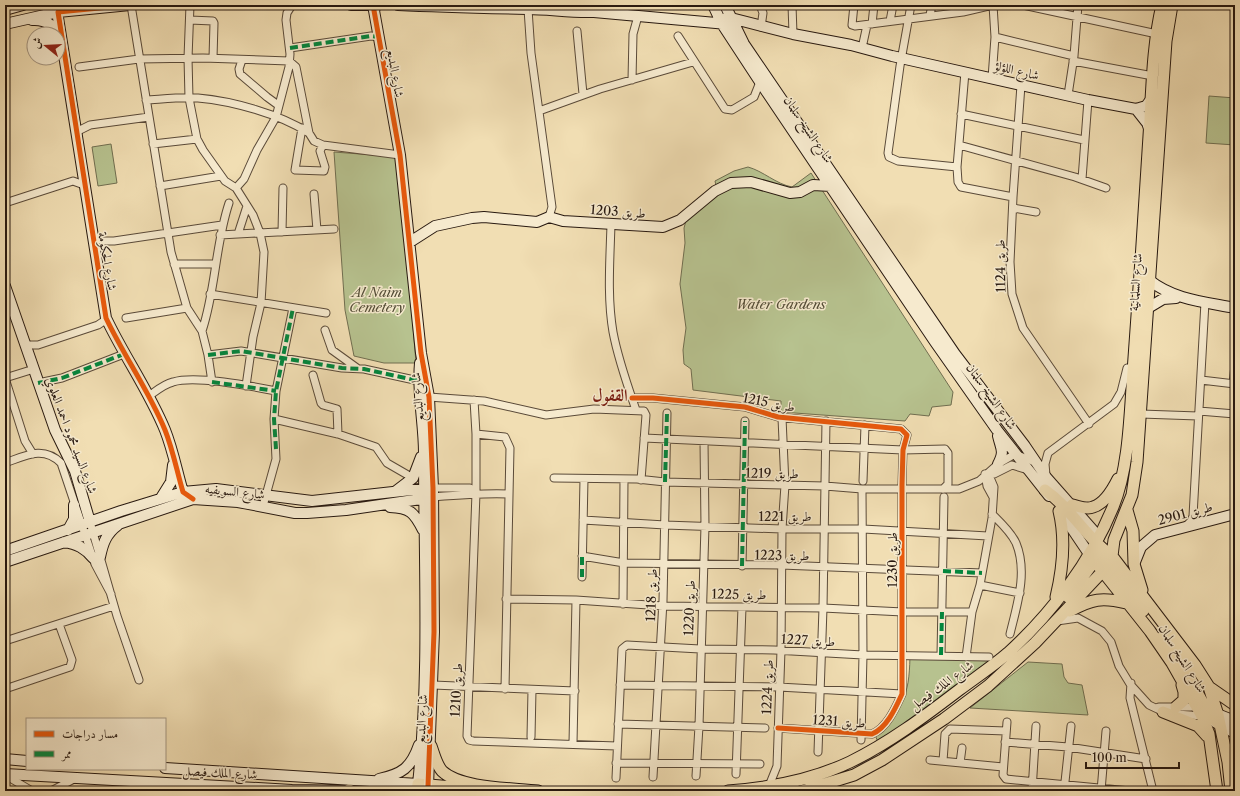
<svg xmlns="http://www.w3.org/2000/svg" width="1240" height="796" font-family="'Libre Caslon Text',Amiri,serif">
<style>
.green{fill:#b7c28f;stroke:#706e50}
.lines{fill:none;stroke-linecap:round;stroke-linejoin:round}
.street-casing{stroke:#5a4a39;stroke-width:9}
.secondary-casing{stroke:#281910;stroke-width:12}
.primary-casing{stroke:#281910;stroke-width:13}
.street{stroke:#f6eace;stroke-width:7}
.secondary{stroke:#f6eace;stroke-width:10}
.primary{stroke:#f1deb3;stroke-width:11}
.quiet{stroke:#00873e;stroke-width:4;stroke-dasharray:8 4;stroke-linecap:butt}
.cycleway-casing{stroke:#f6eace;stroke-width:8}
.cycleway{stroke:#e8590c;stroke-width:5}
.labels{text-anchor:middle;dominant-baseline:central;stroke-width:3;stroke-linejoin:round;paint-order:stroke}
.street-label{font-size:13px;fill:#281910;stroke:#f6eace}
.park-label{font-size:13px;font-style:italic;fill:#534c36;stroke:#f6eace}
.district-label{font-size:17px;font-weight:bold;fill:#7a1f14;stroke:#f6eace}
</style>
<rect width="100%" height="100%" fill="#f1deb3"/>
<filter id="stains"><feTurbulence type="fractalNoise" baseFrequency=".005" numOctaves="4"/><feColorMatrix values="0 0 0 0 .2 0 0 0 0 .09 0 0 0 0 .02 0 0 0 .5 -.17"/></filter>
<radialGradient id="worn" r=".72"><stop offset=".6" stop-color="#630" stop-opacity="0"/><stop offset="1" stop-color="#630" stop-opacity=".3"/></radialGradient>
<path class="green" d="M 1209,96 L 1235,98 L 1235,145 L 1206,143 Z
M 111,144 L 117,183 L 98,186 L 92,147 Z
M 334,152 L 399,157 L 416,363 L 384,363 L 354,356 L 345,310 Z
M 748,167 C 763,171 776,184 792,187 L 811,173 L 953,392 L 951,405 L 932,407 L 929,416 L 910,414 L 905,421 L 781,412 L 781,401 L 693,390 L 691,369 L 684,364 L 683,350 L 686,328 L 680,284 L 685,243 L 684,228 L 690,206 L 717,190 L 715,181 L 734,171 Z
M 910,657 L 990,661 L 896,731 L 878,742 L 875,735 C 903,705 909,698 910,657 Z
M 1028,662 L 1062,664 L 1064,677 L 1068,683 L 1082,685 L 1088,715 L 970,708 Z"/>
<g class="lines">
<defs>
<path id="street" d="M 131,5 L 171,252 L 187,308 L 202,331 L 208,355 L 212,382
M 190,5 L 188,58 L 189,98 L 197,139 L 203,150 L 225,181 L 236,188
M 760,5 L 763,13 L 761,27
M 792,5 L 793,34
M 854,5 L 852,25 L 855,26 L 963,12 L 993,5
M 911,5 L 900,66 L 888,153 L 889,157 L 898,161 L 957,167
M 1023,5 L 1157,34
M 528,9 L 531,53 L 552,207 L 549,217
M 930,15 L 932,5
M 190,20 L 213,21 L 214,23 L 213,58
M 890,21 L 893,5
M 872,24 L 874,5
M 577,31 L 583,94
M 678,36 L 725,109 L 732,110 L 754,97 L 760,82
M 995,37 L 1074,56
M 290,48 L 371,36 L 379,37
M 862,48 L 867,25
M 242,60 L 239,69 L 240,74 L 267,97 L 278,105
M 1073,61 L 1153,76
M 79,67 L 139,59 L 203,58 L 289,61 L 296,67 L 309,133 L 314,141 L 323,145 L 400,155
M 965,72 L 957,167 L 958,182 L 961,187 L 1013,197
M 992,78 L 995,37 L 993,5
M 632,80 L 633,34 L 638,16
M 1021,85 L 1013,197 L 1010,262 L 1012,294 L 1023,328 L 1089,424
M 1068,95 L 1074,56 L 1078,5
M 146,100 C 163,99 181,97 198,98 C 232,101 280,114 309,133
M 539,111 L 600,89 L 693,62
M 961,114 L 1084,140
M 302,128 L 295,170 L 324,171 L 325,167 L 320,151 L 323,145
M 76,132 L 90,125 L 149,117
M 153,144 L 197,139
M 959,145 L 1075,177 L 1106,188
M 1082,179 L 1088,100
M 160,186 L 221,176
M 236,188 L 253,215 L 260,233 L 264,252 L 261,303 L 253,337 L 246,386
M 236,188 L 244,179 L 257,150 L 276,117 L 289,67 L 290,54 L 286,20 L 287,13 L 292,5
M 314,194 L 317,230
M 5,203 L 73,181 L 84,185
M 1013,208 L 1036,212
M 611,224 C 610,260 607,297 613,332 C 618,359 627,384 636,410
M 282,232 L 283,188
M 92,234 L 102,241 L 114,241 L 222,225
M 238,234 L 247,206
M 220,235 L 334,229
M 174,264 L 215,264
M 210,294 L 326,313
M 126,318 L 187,308
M 325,330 L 332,350 L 357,368
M 202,331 C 216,289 215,245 229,203
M 25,345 L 38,345 L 98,325 L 104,321 L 106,318
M 208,355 L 241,351 L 342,368 L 364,369 L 419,381
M 313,375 L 321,403 L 323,405 L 337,409 L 338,434
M 5,378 L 25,441 L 33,454
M 5,378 L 34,369
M 1201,380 L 1235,384
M 38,383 L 62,378 L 124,354
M 1233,384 L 1235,365
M 149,396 C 156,391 164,384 173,382 C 196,375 251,386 276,391
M 429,397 L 484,401 L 546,415 L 594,409 L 644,411 L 646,415 L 641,480
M 632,398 L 653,398 L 745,407 L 778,417 L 901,429 L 907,435 L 903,450 L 902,485 L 902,694 C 896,707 887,728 872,734 L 778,728
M 474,400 L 476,434 L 476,493 L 467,736 L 469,740 L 473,741 L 617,746
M 1199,411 L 1235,414
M 1141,414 L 1198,416
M 274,419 L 338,434 L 376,447 L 387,463 L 413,478
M 476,434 L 505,437 L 510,448 L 505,689
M 644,438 L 903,450 L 945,449 L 948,453 L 948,484 L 943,489
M 5,463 C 25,456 43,445 61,463 L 95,564 L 111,594
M 985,474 L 987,486 L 993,497
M 987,474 L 994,474 L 1012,465 L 1028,470
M 1046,475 L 1045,464 L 1048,453 L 1114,404 L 1121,392 L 1127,368
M 554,478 L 637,479 L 665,482 L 825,486 L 862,489 L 959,489 L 979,481 L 998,464 L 1015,454 L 1035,462
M 863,481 L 865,425
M 433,488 L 470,488 L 476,493
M 433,497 C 458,495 482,493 508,494
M 263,506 L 276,459 L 274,419 L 276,391 L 293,308
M 992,514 C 1000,522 1011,532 1016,543 C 1028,572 1017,605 1010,634
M 583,520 L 665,525 L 782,529 L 863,529 L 988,536
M 90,522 L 117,616 L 139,680
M 1186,526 L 1191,521 L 1193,516 L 1205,302
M 582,556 L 624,563 L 781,565 L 982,573
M 742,566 L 745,421
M 582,577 L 584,479
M 980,585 L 1020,593
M 506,599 L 576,600 L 663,606 L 823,608 L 903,612 L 972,612
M 623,604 L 624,480
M 1057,621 L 1078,618 L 1102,631 L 1111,642 L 1119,666 L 1130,684 L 1149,705 L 1166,713
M 5,641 L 114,606
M 941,655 L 944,497
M 966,657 L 972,612 L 980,585 L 992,518 L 994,487 L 991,480 L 985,474
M 1131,683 L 1130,698 L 1153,791
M 433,685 L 575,691
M 620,685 L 779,687 L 902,694
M 5,689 L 70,667 L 72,660 L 59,624
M 1159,707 L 1197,707
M 1177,714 L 1202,716
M 1007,722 L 1003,775 L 1006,779 L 1130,791
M 618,724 L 765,728
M 531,737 L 532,690
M 861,740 L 863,655 L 862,489
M 1005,742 L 1068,747 L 1146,759
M 573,743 L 576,600
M 818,752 L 823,608 L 826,421
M 930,760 L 1003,767
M 943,761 L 945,734 L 950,729 L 1006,731
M 616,763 L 760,764
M 960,763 L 962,748
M 736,774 L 742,607
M 5,775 L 32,791
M 696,776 L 699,726 L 705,526 L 704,441
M 653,777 L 663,601 L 667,413
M 616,778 L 622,649 L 627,645 L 700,649 L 774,650 L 863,655 L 989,657
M 769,786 L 777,766 L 781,650 L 782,529 L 785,485 L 782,418
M 51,791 L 74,779
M 1032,791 L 1036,726
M 1064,791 L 1071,726
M 1101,791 L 1106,731"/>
<path id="secondary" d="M 56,5 L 106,318 C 124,356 149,391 165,430 C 173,450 177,472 183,492 L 193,499
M 351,5 L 378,5
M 373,5 L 400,155 L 421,353 L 429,397 L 433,488 L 434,632 L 428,786
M 398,5 C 441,7 484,8 527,9 C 549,9 571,13 594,12 L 727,24
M 713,5 L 722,24 L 760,82 L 935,342 L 997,430 L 1049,496
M 725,5 L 744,44 L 955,354 L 1025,446 L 1046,477 L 1099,537
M 5,10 L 23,5
M 727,17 L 793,34 L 851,45 L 892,56 L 1088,100 L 1136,109 L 1146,106 L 1152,98
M 32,20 C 45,19 55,25 60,38
M 5,24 L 58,12 L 130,5
M 1136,109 L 1147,123 L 1150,131
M 410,242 L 435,226 L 472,218 L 484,217 L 537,222 L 549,217 L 563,221 L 663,227 L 680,220 L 715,191 L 731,183 L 751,182 L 790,193 L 800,192 L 813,185 L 831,186
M 1149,280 C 1174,300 1205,302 1235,308
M 5,286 L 55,430 L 75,471 L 90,522
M 1148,308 L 1163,299 L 1176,298
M 998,464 C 1005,451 1001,449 998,436
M 396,491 L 413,478 L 421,457
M 161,498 L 171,482 L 173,465
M 390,507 C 410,508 414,512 423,530
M 1060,511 L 1089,554
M 68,530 L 74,519 L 74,505
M 64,542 C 77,544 85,548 93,558
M 5,551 L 121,511 L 183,492 L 216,489 L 312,501 L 429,488
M 100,557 C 103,543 106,534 118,525
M 5,562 L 193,499 L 238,502 L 295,513 L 307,513 L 346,510 L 428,498
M 1135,562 L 1141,547 L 1155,535 L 1235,514
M 1212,712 L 1235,721
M 1215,722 L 1235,733
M 5,759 L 27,761
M 165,768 L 418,784 C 430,675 424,563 424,453 C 424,423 417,393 420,363
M 5,774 L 292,790 L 361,791
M 379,779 C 402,774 411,768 419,745"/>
<path id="primary" d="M 1045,490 C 1071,508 1086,538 1112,556 L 1195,665 L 1209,687 L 1218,715 L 1228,762 L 1231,791
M 1072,505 C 1078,506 1087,510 1093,507 C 1104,504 1113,489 1118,479
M 1127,510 L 1133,531 L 1134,564 L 1142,590
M 1089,554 L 1150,631 L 1172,663 L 1202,716 L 1209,734 L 1217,791
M 1102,560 L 1143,611
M 1056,597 C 1063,568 1066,540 1059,511
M 1068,597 L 1098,556
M 1070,611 C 1092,599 1102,597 1126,603
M 1161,638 C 1188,659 1194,699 1218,723
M 1209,687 L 1235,705
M 1176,707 L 1184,700 L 1184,692 L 1182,685
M 1163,712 L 1198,726 L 1207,736
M 431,746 C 434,754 436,764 442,771 C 461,789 513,788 538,791
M 349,790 L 351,791
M 417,791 L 418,784 L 475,789
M 728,791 C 770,788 812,780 850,762 C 889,743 925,716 959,690 C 975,678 993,666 1008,653 C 1052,613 1091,561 1113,507 C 1129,468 1130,414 1133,372 C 1139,293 1144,215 1149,136 C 1152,92 1152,47 1162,5
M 802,791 L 854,775 L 882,760 L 944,719 L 988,686 L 1035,643 L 1102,572 L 1112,556 L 1114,540 L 1132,495 L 1137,462 L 1166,41 L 1172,5"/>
</defs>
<use href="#street" class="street-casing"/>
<use href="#secondary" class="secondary-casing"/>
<use href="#primary" class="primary-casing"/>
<use href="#street" class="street"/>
<use href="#secondary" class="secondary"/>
<use href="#primary" class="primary"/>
<path class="quiet" d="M 290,48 L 371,36 L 379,37
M 208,355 L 241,351 L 342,368 L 364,369 L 419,381
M 212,382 L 276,391
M 38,383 L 62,378 L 124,354
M 276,449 L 274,419 L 276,391 L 293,308
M 665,482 L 667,413
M 742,566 L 745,421
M 943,571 L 982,573
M 582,577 L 582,556
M 941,655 L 942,612"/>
<defs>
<path id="cycleway" d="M 130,5 L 58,12 L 106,318 C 124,356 149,391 165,430 C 173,450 177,472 183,492 L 193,499
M 373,5 L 400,155 L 421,353 L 429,397 L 433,488 L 434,632 L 428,786
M 632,398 L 653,398 L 745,407 L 778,417 L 901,429 L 907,435 L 903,450 L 902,485 L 902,694 C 896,707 887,728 872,734 L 778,728"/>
</defs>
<use href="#cycleway" class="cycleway-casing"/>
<use href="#cycleway" class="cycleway"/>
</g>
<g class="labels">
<g class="street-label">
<text transform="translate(1017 70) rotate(13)">شارع اللؤلؤ</text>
<text transform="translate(396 73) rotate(80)">شارع البديع</text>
<text transform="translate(809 129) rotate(56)">شارع الشيخ سلمان</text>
<text transform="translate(618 211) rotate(4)">طريق 1203</text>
<text transform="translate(108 261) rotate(80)">شارع الحكومة</text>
<text transform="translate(1000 266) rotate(-91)">طريق 1124</text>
<text transform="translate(1135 282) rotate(-86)">شارع السلمانية</text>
<text transform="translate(992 396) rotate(55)">شارع الشيخ سلمان</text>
<text transform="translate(417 397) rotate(-95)">شارع البديع</text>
<text transform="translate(769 402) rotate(11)">طريق 1215</text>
<text transform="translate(72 435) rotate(69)">شارع السيد محمود احمد العلوي</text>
<text transform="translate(772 473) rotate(1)">طريق 1219</text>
<text transform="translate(235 491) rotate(6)">شارع السويفيه</text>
<text transform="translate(1185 513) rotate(-15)">طريق 2901</text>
<text x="785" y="516">طريق 1221</text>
<text transform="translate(782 555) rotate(1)">طريق 1223</text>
<text transform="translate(892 560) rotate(-90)">طريق 1230</text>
<text transform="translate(739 594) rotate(1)">طريق 1225</text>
<text transform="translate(651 595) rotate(-88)">طريق 1218</text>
<text transform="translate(689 608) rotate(-88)">طريق 1220</text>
<text transform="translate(808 640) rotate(3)">طريق 1227</text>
<text transform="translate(1183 658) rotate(58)">شارع الشيخ سلمان</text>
<text transform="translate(941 685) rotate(-36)">شارع الملك فيصل</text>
<text transform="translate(767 687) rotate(-88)">طريق 1224</text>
<text transform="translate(456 690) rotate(-87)">طريق 1210</text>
<text transform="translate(421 719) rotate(-87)">شارع البديع</text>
<text transform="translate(839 721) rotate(4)">طريق 1231</text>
<text transform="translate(220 772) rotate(3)">شارع الملك فيصل</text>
</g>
<g class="park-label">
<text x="377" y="292">Al Naim<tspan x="377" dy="15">Cemetery</tspan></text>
<text x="781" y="304">Water Gardens</text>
</g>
<g class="district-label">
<text x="610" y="395">القفول</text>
</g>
</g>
<rect width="1240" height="796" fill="none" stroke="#f1deb3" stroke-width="20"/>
<rect x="6" y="6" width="1228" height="784" fill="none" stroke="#281910" stroke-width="2"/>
<rect x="10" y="10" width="1220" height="776" fill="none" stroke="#281910"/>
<rect x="26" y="718" width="140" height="52" fill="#f6eace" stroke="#a49682"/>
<rect x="34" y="731" width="20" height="6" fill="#e8590c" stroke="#a49682"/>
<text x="62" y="738" font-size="12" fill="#281910">مسار دراجات</text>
<rect x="34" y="751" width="20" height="6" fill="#00873e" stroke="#a49682"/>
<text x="62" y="758" font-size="12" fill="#281910">ممر</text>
<g transform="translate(46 46) rotate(288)"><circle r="19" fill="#f6eace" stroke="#a49682"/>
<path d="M0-3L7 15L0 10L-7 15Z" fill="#8f2418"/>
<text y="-6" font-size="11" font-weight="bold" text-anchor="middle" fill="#281910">ش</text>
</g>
<path d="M1086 762v6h93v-6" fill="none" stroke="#281910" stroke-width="2"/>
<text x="1092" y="762" font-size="12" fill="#281910" stroke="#f6eace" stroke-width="3" paint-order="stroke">100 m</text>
<rect width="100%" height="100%" filter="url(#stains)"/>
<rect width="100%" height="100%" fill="url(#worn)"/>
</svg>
